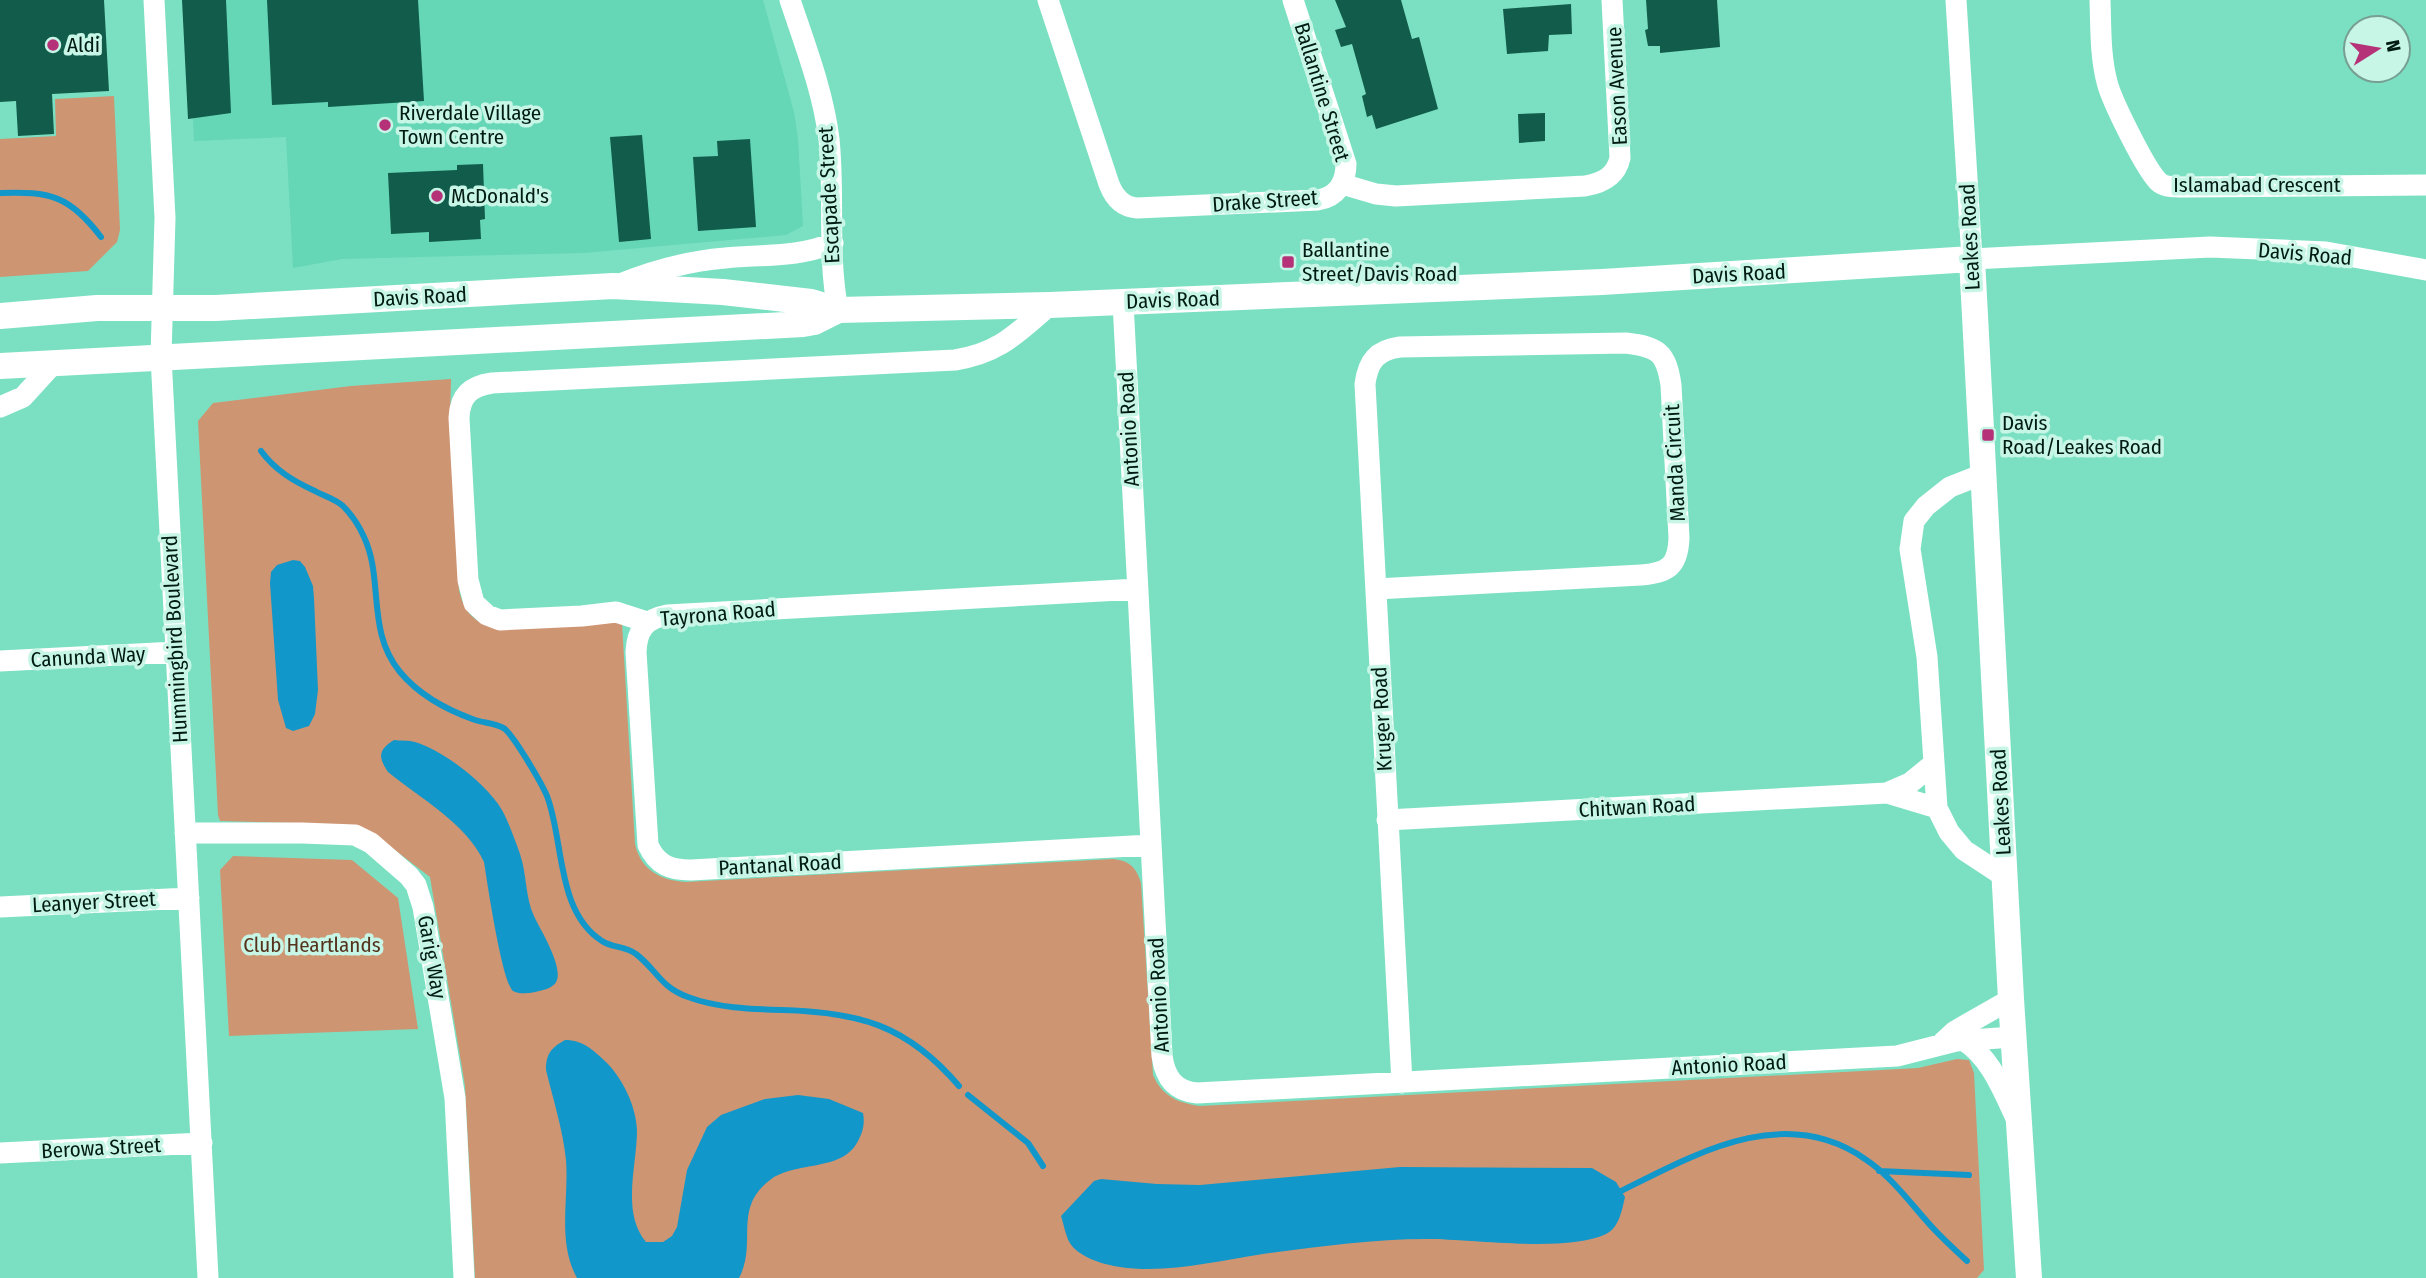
<svg xmlns="http://www.w3.org/2000/svg" width="2426" height="1278" font-family="'Fira Sans Condensed',sans-serif">
<style>
.built{fill:#65d6b6}
.green{fill:#ce9573}
.water{fill:#1297ca}
.lines{fill:none;stroke-linecap:round;stroke-linejoin:round}
.stream{stroke:#1297ca;stroke-width:6}
.building{fill:#115c4a}
.minor{stroke:#fff;stroke-width:21}
.major{stroke:#fff;stroke-width:26}
.poi-dot{fill:#b63278;stroke:#c7f6e6;stroke-width:2.5}
.labels{text-anchor:middle;dominant-baseline:central;stroke-width:7;stroke-linejoin:round;paint-order:stroke}
.poi-label{font-size:21px;fill:#001b13;stroke:#c7f6e6;text-anchor:start}
.street-label{font-size:21px;fill:#001b13;stroke:#c7f6e6}
.park-label{font-size:21px;fill:#55321b;stroke:#c7f6e6}
</style>
<rect width="100%" height="100%" fill="#7be0c2"/>
<path class="built" d="M 188,0 L 763,0 L 794,112 L 798,139 L 803,226 L 786,235 L 583,253 L 342,259 L 293,268 L 286,137 L 194,141 Z"/>
<path class="green" d="M 114,96 L 120,230 L 117,242 L 88,271 L 0,277 L 0,139 L 56,136 L 55,99 Z
M 451,379 L 450,422 L 459,590 C 463,607 469,617 485,625 L 607,617 L 622,623 L 635,844 C 641,870 660,880 685,882 L 1113,859 C 1130,861 1136,867 1141,883 L 1153,1075 C 1162,1096 1178,1103 1200,1106 L 1918,1068 L 1957,1059 L 1969,1060 L 1974,1073 L 1984,1270 L 1977,1278 L 475,1278 L 465,1086 L 430,877 L 374,834 L 293,823 L 220,821 L 218,815 L 198,421 L 213,403 L 351,386 Z
M 233,856 L 352,860 L 398,898 L 418,1029 L 229,1036 L 220,870 Z"/>
<path class="water" d="M 293,560 L 300,561 L 305,567 L 313,586 L 314,598 L 318,690 L 315,714 L 309,726 L 293,731 L 286,728 L 278,700 L 270,583 L 271,572 L 277,565 Z
M 394,740 C 401,741 409,740 415,742 C 443,750 487,784 502,810 C 509,823 515,840 520,854 C 527,874 525,897 534,916 C 541,931 562,964 557,980 C 555,987 545,990 539,991 C 533,993 519,995 513,991 C 502,982 487,881 484,862 C 466,823 421,799 388,772 C 378,757 378,750 394,740 Z
M 565,1040 C 583,1040 593,1050 606,1062 C 623,1079 636,1106 637,1130 C 637,1166 621,1212 646,1242 L 663,1242 L 672,1236 L 677,1227 L 687,1170 L 707,1127 L 721,1115 L 765,1099 L 798,1095 L 829,1099 L 863,1113 C 865,1123 863,1131 859,1139 C 844,1173 796,1160 770,1180 C 732,1209 758,1243 739,1278 L 577,1278 C 557,1242 569,1199 566,1160 C 563,1130 553,1099 546,1070 C 546,1054 551,1048 565,1040 Z
M 1400,1167 L 1592,1168 L 1616,1182 L 1625,1197 C 1622,1210 1619,1228 1606,1234 C 1566,1253 1474,1239 1427,1239 C 1372,1239 1316,1247 1263,1254 C 1217,1261 1166,1274 1120,1267 C 1105,1265 1082,1258 1072,1246 C 1066,1239 1064,1225 1061,1216 L 1094,1181 L 1101,1179 L 1157,1184 L 1200,1185 Z"/>
<g class="lines">
<path class="stream" d="M 0,193 C 50,191 70,196 101,237
M 261,451 C 275,470 293,481 315,491 C 324,496 335,499 343,506 C 351,514 359,526 364,537 C 384,579 366,631 400,672 C 419,695 447,710 475,720 C 484,723 497,723 505,729 C 512,736 519,747 524,755 C 532,768 541,782 547,796 C 564,840 556,912 602,941 C 612,948 626,946 636,954 C 657,970 660,987 688,997 C 717,1008 751,1009 782,1010 C 859,1012 907,1025 959,1086
M 968,1095 L 1028,1143 L 1043,1166
M 1879,1171 L 1969,1175
M 1621,1191 C 1697,1153 1785,1103 1865,1159 C 1891,1176 1911,1204 1932,1227 C 1943,1239 1955,1250 1967,1261"/>
</g>
<path class="building" d="M 0,0 L 104,0 L 109,91 L 52,94 L 54,134 L 18,136 L 16,101 L 0,102 Z
M 182,0 L 226,0 L 231,113 L 188,119 Z
M 267,0 L 418,0 L 424,101 L 328,107 L 328,102 L 272,105 Z
M 1335,0 L 1401,0 L 1412,39 L 1419,37 L 1438,109 L 1376,129 L 1372,115 L 1367,117 L 1362,96 L 1366,94 L 1352,44 L 1341,47 L 1335,30 L 1346,27 Z
M 1646,0 L 1717,0 L 1720,47 L 1660,53 L 1660,46 L 1648,46 L 1645,30 L 1648,29 Z
M 1571,4 L 1572,34 L 1549,35 L 1548,51 L 1507,54 L 1503,9 Z
M 1545,113 L 1545,141 L 1519,143 L 1518,114 Z
M 642,135 L 651,239 L 619,242 L 610,137 Z
M 750,139 L 756,227 L 698,231 L 693,157 L 718,156 L 717,141 Z
M 483,164 L 485,219 L 480,220 L 481,239 L 429,242 L 429,232 L 391,234 L 388,173 L 457,170 L 457,165 Z"/>
<g class="lines">
<path class="minor" d="M 154,0 L 165,218 L 161,356 L 208,1278
M 790,0 C 805,45 823,91 829,139 C 835,196 827,254 838,310
M 1048,0 L 1109,184 C 1114,197 1122,207 1137,208 L 1318,200 C 1337,197 1346,182 1346,164 L 1293,0
M 1956,0 L 1972,259 L 2210,247 L 2326,252 L 2426,270
M 2100,0 C 2101,27 2100,55 2107,82 C 2111,99 2147,173 2160,183 C 2167,188 2178,187 2186,187 L 2426,185
M 1342,184 L 1376,194 L 1396,196 L 1585,186 C 1603,183 1616,176 1620,158 L 1612,0
M 620,284 C 655,270 688,261 725,258 C 763,254 797,258 833,243
M 1123,302 L 1162,1056 C 1165,1077 1174,1091 1197,1093 L 1897,1056 L 1956,1041 L 2013,1037
M 0,407 L 23,397 L 54,363
M 1983,474 L 1950,487 L 1926,506 L 1914,521 L 1910,549 L 1927,657 L 1937,808 L 1949,832 L 1964,850 L 2005,877
M 1138,589 L 667,615 C 645,619 637,630 636,652 L 648,845 C 657,865 670,870 691,870 L 1151,845
M 1376,589 L 1641,575 C 1668,573 1678,566 1679,538 L 1671,385 C 1666,352 1658,347 1626,343 L 1400,347 C 1377,350 1368,361 1365,384 L 1402,1083
M 647,622 L 616,612 L 582,616 L 500,620 L 487,615 L 474,603 L 468,580 L 459,418 C 460,395 471,386 492,383 L 955,360 C 1000,353 1017,333 1050,305
M 0,661 L 176,652
M 1887,793 L 1910,783 L 1932,765
M 1387,820 L 1887,793 L 1937,808
M 185,833 L 302,833 L 355,835 L 371,843 L 409,876 L 416,885 L 423,907 L 455,1098 L 464,1278
M 0,907 L 189,898
M 1963,1040 C 1991,1058 2002,1089 2016,1118
M 1943,1042 L 1955,1031 L 2011,999
M 0,1153 L 202,1143"/>
<path class="major" d="M 0,316 L 97,308 L 216,308 L 613,286 L 723,292 L 811,302 L 838,310 L 1050,305 L 1602,282 L 1972,259 L 2011,999 L 2029,1278
M 0,366 L 803,324 L 814,322 L 838,310"/>
</g>
<g class="poi-dot">
<circle cx="53" cy="45" r="7"/>
<circle cx="385" cy="125" r="7"/>
<circle cx="437" cy="196" r="7"/>
<rect x="1281" y="255" width="14" height="14" rx="3.5"/>
<rect x="1981" y="428" width="14" height="14" rx="3.5"/>
</g>
<g class="labels">
<g class="poi-label">
<text x="67" y="45">Aldi</text>
<text x="399" y="113">Riverdale Village<tspan x="399" dy="24">Town Centre</tspan></text>
<text x="451" y="196">McDonald's</text>
<text x="1302" y="250">Ballantine<tspan x="1302" dy="24">Street/Davis Road</tspan></text>
<text x="2002" y="423">Davis<tspan x="2002" dy="24">Road/Leakes Road</tspan></text>
</g>
<g class="street-label">
<text transform="translate(1617 86) rotate(-93)">Eason Avenue</text>
<text transform="translate(1322 92) rotate(73)">Ballantine Street</text>
<text x="2257" y="185">Islamabad Crescent</text>
<text transform="translate(829 195) rotate(-93)">Escapade Street</text>
<text transform="translate(1265 201) rotate(-4)">Drake Street</text>
<text transform="translate(1970 237) rotate(-93)">Leakes Road</text>
<text transform="translate(2305 254) rotate(5)">Davis Road</text>
<text transform="translate(1739 274) rotate(-3)">Davis Road</text>
<text transform="translate(420 297) rotate(-3)">Davis Road</text>
<text transform="translate(1173 300) rotate(-2)">Davis Road</text>
<text transform="translate(1129 429) rotate(-93)">Antonio Road</text>
<text transform="translate(1675 463) rotate(-93)">Manda Circuit</text>
<text transform="translate(718 614) rotate(-5)">Tayrona Road</text>
<text transform="translate(175 639) rotate(-93)">Hummingbird Boulevard</text>
<text transform="translate(88 657) rotate(-3)">Canunda Way</text>
<text transform="translate(1382 719) rotate(-93)">Kruger Road</text>
<text transform="translate(2001 802) rotate(-93)">Leakes Road</text>
<text transform="translate(1637 807) rotate(-3)">Chitwan Road</text>
<text transform="translate(780 865) rotate(-3)">Pantanal Road</text>
<text transform="translate(94 902) rotate(-3)">Leanyer Street</text>
<text transform="translate(432 957) rotate(80)">Garig Way</text>
<text transform="translate(1159 995) rotate(-93)">Antonio Road</text>
<text transform="translate(1729 1065) rotate(-3)">Antonio Road</text>
<text transform="translate(101 1148) rotate(-3)">Berowa Street</text>
</g>
<g class="park-label">
<text x="312" y="945">Club Heartlands</text>
</g>
</g>
<g transform="translate(2377 49) rotate(79)"><circle r="33" fill="#c7f6e6" stroke="#779e92" stroke-width="2"/>
<path d="M0-5L12 26L0 18L-12 26Z" fill="#b63278"/>
<text y="-10" font-size="19" font-weight="bold" text-anchor="middle" fill="#001b13">N</text>
</g>
</svg>
